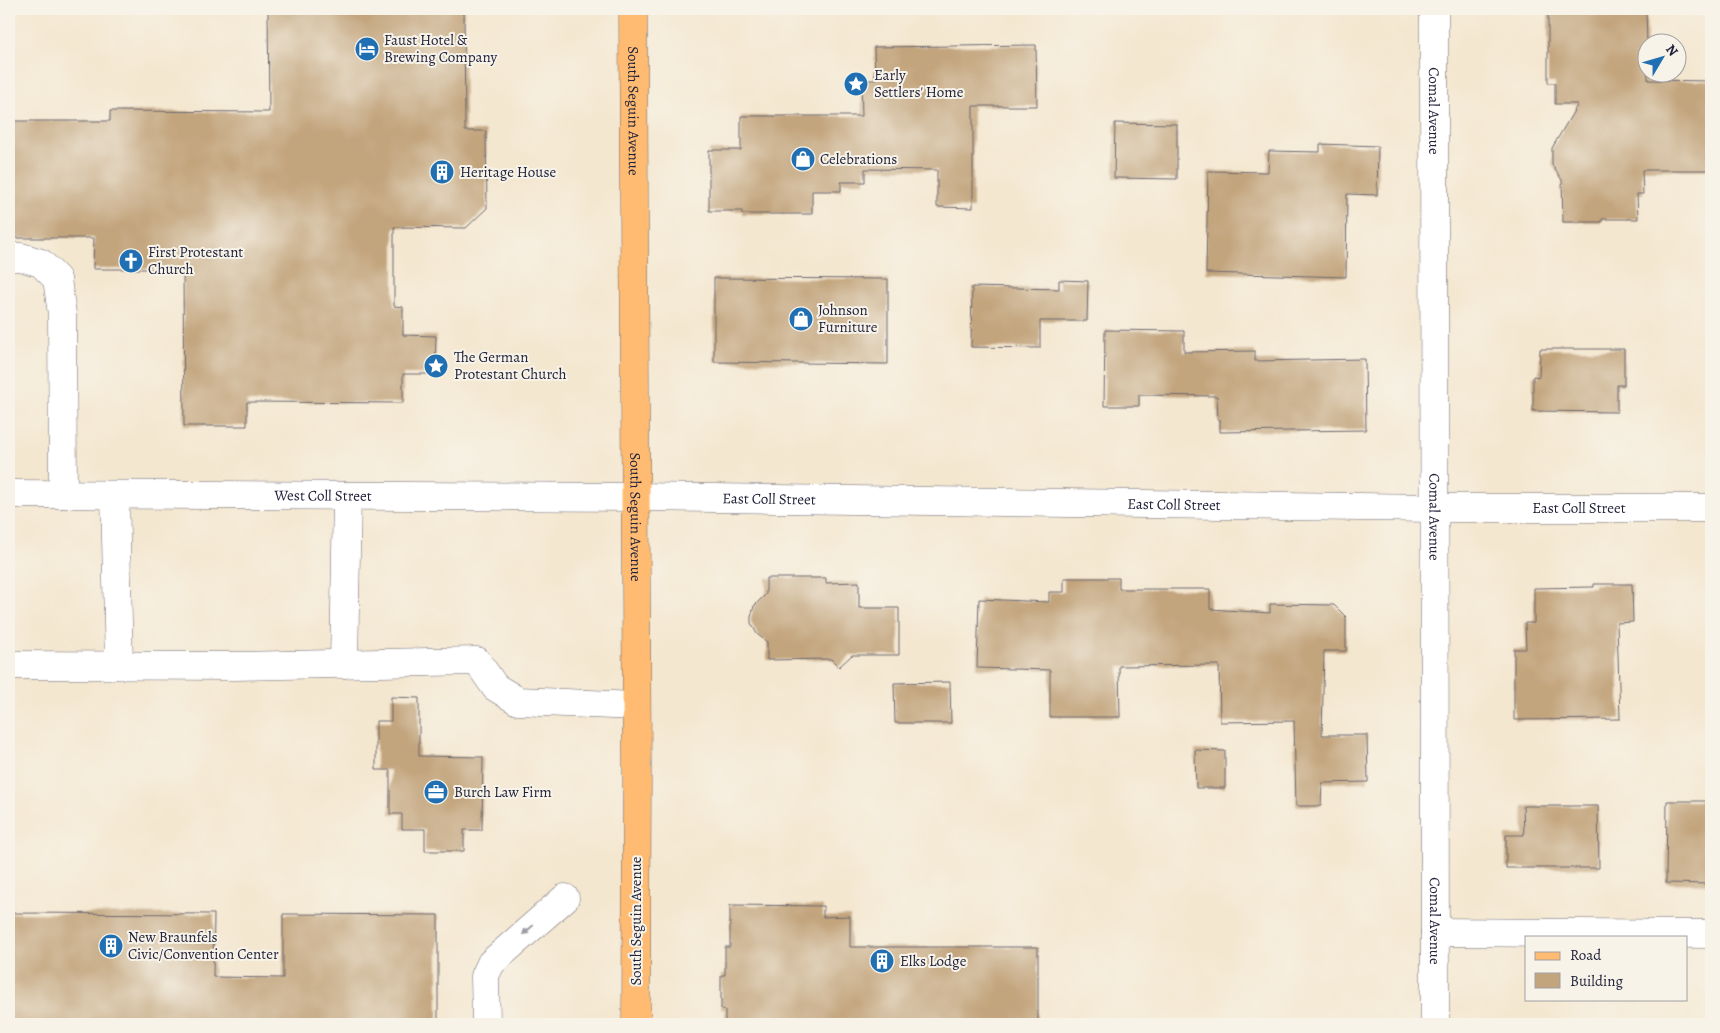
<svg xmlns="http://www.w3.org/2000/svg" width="1720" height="1033" font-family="Alegreya,serif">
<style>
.building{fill:#c2a47d}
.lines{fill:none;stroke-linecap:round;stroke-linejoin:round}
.minor-casing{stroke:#6c676f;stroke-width:29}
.major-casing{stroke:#6c676f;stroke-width:29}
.minor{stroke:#fff;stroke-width:28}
.major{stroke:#ffbb71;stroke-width:28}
.oneway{fill:#9c9ca7}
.labels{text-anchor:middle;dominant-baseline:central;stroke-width:4;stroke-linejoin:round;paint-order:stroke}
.poi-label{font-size:15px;fill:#22223b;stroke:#f7f3e8;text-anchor:start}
.street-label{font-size:15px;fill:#22223b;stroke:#f7f3e8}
</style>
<rect width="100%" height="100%" fill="#f7f3e8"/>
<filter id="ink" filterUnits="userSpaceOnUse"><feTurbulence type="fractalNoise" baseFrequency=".02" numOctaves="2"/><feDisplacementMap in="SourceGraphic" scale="10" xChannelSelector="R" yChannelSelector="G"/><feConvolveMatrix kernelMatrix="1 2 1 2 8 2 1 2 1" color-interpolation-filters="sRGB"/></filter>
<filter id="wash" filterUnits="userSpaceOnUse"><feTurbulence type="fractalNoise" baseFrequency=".0096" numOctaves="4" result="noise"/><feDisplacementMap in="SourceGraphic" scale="20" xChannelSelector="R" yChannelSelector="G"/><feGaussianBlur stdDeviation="1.12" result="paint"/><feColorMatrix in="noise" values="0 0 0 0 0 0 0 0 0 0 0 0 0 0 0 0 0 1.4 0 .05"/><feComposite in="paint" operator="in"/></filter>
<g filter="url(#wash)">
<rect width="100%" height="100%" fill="#f4e7d0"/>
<g id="blocks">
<path class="building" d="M 268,9 L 464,9 L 465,131 L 486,131 L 487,208 L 466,228 L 394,227 L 394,306 L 403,307 L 403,335 L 436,336 L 435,374 L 403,374 L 403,403 L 247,402 L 247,426 L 184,426 L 183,269 L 93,269 L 94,238 L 9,238 L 9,121 L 110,121 L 110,111 L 269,112 Z
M 1548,9 L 1646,9 L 1648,80 L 1711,81 L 1711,170 L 1642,170 L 1643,194 L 1637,194 L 1638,219 L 1602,219 L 1602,222 L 1563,222 L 1562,180 L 1552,165 L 1552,148 L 1578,104 L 1555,104 L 1555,83 L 1548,83 Z
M 1036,45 L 1037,106 L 973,106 L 973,208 L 937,207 L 937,170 L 865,169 L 865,182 L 841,182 L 841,191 L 812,191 L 812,214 L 742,214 L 742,211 L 709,211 L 709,150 L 741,150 L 741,116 L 862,116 L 861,80 L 875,80 L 874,47 Z
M 1115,123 L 1177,124 L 1177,179 L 1114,178 Z
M 1320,144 L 1378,146 L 1377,195 L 1347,194 L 1346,277 L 1206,273 L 1208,171 L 1268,172 L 1269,151 L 1320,152 Z
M 714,278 L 888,279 L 888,364 L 714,362 Z
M 1059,280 L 1088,281 L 1087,321 L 1040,321 L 1040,348 L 971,347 L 972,287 L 1059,289 Z
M 1105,330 L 1184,331 L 1184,352 L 1255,351 L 1255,361 L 1365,359 L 1366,430 L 1220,432 L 1220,420 L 1218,420 L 1217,396 L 1139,395 L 1139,406 L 1104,406 Z
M 1540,349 L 1624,349 L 1624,385 L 1617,385 L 1617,412 L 1533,411 L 1533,376 L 1539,377 Z
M 766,578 L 826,578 L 826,583 L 859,582 L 859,608 L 899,608 L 899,655 L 852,655 L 839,667 L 831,659 L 767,660 L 767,642 L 757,634 L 751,623 L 751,617 L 754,606 L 766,594 Z
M 1064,578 L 1119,578 L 1119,589 L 1210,589 L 1210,609 L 1270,613 L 1270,604 L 1334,605 L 1346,617 L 1346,651 L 1324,651 L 1322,735 L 1367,735 L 1368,782 L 1322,783 L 1321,806 L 1296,806 L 1294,721 L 1220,722 L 1219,665 L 1119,666 L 1120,717 L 1050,717 L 1050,670 L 977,668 L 979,599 L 1049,602 L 1049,592 L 1064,592 Z
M 1594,584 L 1632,584 L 1633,622 L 1617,623 L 1620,719 L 1514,720 L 1514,649 L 1526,649 L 1525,623 L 1534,623 L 1534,588 L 1594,587 Z
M 950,682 L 951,723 L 895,723 L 894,683 Z
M 391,697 L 419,698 L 419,756 L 483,757 L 482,830 L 464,830 L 464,851 L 425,851 L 425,829 L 402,829 L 402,814 L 390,814 L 390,770 L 376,770 L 376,721 L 391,721 Z
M 1195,750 L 1225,751 L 1225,788 L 1196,788 Z
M 1667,801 L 1711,801 L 1711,884 L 1666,883 Z
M 1523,806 L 1598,806 L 1599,868 L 1506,868 L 1506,835 L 1524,835 Z
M 730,905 L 823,906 L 823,917 L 850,916 L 850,947 L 1038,947 L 1038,1024 L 725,1024 L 725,1010 L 721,1009 L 721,975 L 725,975 L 725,947 L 730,947 Z
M 9,913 L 214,914 L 213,977 L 283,978 L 283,914 L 438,915 L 438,1024 L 9,1024 Z"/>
</g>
</g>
<g filter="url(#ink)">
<use href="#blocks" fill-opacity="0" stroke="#6c676f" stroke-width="1"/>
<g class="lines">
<defs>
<g id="minor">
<path id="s1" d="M 1434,9 L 1435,1024"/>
<path d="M 9,257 L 21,257 L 41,263 L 57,279 L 62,314 L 63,494"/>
<path id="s2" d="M 9,494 L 636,497 L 1435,508 L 1711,508"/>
<path d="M 115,495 L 119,665"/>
<path d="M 344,664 L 347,496"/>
<path d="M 9,665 L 234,666 L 477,661 L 495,687 L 518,701 L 636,706"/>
<path d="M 1435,932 L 1711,934"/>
<path d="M 486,1024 L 485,976 L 491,963 L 565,898"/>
</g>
<g id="major">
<path id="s3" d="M 633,9 L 637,772 L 636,1024"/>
</g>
</defs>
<use href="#minor" class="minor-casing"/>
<use href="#major" class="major-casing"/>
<use href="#minor" class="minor"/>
<use href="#major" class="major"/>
</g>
<defs><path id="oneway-solid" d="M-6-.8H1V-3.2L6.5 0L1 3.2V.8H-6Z" transform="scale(1.25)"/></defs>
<use class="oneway" href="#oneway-solid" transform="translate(528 930) rotate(139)"/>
</g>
<defs>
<symbol id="hotel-disc" viewBox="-11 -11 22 22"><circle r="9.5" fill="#1f6fb2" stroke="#f7f3e8"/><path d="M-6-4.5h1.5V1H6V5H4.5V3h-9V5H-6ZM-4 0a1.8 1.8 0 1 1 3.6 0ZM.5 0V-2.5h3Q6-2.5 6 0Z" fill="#fff"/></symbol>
<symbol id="sight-disc" viewBox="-11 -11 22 22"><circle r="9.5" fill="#1f6fb2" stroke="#f7f3e8"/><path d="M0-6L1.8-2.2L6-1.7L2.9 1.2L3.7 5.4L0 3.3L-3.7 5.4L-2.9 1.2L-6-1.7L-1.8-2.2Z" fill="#fff"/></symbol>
<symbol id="shop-disc" viewBox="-11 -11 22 22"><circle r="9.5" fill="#1f6fb2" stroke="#f7f3e8"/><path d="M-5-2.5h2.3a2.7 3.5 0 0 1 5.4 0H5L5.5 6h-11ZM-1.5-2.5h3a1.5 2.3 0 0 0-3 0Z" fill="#fff"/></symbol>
<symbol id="building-disc" viewBox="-11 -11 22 22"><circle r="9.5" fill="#1f6fb2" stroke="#f7f3e8"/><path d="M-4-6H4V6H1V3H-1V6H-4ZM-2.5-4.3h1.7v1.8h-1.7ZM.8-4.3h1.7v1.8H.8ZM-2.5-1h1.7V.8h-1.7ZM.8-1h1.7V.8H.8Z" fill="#fff"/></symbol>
<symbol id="church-disc" viewBox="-11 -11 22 22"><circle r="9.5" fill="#1f6fb2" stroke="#f7f3e8"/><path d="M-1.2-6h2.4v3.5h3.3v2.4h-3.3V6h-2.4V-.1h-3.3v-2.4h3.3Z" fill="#fff"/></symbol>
<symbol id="office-disc" viewBox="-11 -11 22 22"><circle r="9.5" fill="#1f6fb2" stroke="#f7f3e8"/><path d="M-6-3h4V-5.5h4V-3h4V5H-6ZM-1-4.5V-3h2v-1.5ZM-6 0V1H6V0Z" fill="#fff"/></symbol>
</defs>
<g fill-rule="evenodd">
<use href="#hotel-disc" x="353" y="35" width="28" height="28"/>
<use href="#sight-disc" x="842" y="70" width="28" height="28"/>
<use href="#shop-disc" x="789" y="145" width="28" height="28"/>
<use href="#building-disc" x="428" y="158" width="28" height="28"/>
<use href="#church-disc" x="117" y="247" width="28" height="28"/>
<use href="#shop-disc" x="787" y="305" width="28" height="28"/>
<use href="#sight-disc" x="422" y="352" width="28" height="28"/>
<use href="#office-disc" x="422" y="778" width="28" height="28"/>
<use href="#building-disc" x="97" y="932" width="28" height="28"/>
<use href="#building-disc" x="868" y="947" width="28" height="28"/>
</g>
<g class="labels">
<g class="poi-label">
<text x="384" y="40">Faust Hotel &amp;<tspan x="384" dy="17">Brewing Company</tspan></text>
<text x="874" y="75">Early<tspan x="874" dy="17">Settlers' Home</tspan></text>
<text x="820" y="159">Celebrations</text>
<text x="460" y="172">Heritage House</text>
<text x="148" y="252">First Protestant<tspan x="148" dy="17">Church</tspan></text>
<text x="818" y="310">Johnson<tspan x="818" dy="17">Furniture</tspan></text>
<text x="454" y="357">The German<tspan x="454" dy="17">Protestant Church</tspan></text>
<text x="454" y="792">Burch Law Firm</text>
<text x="128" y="937">New Braunfels<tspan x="128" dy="17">Civic/Convention Center</tspan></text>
<text x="900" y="961">Elks Lodge</text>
</g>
<g class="street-label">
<text stroke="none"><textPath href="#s3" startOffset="102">South Seguin Avenue</textPath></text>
<text stroke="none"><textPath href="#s1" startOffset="102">Comal Avenue</textPath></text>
<text stroke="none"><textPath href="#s2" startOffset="314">West Coll Street</textPath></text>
<text stroke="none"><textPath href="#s2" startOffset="760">East Coll Street</textPath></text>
<text stroke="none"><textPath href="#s2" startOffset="1165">East Coll Street</textPath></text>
<text stroke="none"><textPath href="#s2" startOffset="1570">East Coll Street</textPath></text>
<text stroke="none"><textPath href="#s3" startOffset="508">South Seguin Avenue</textPath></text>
<text stroke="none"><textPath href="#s1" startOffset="508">Comal Avenue</textPath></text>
<text transform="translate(636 921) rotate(-90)">South Seguin Avenue</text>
<text stroke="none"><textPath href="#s1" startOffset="912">Comal Avenue</textPath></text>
</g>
</g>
<rect width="1720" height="1033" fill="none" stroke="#f7f3e8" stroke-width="30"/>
<rect x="1525" y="936" width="162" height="65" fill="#f7f3e8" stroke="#a29fa3"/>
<rect x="1535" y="952" width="25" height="8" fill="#ffbb71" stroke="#a29fa3"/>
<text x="1570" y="960" font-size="15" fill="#22223b">Road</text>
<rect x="1535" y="973" width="25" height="15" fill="#c2a47d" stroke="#a29fa3"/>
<text x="1570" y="986" font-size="15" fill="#22223b">Building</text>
<g transform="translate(1662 58) rotate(52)"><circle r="24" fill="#f7f3e8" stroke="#a29fa3"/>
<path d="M0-4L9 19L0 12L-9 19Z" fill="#1f6fb2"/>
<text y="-8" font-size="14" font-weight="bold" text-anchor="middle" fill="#22223b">N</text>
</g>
</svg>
